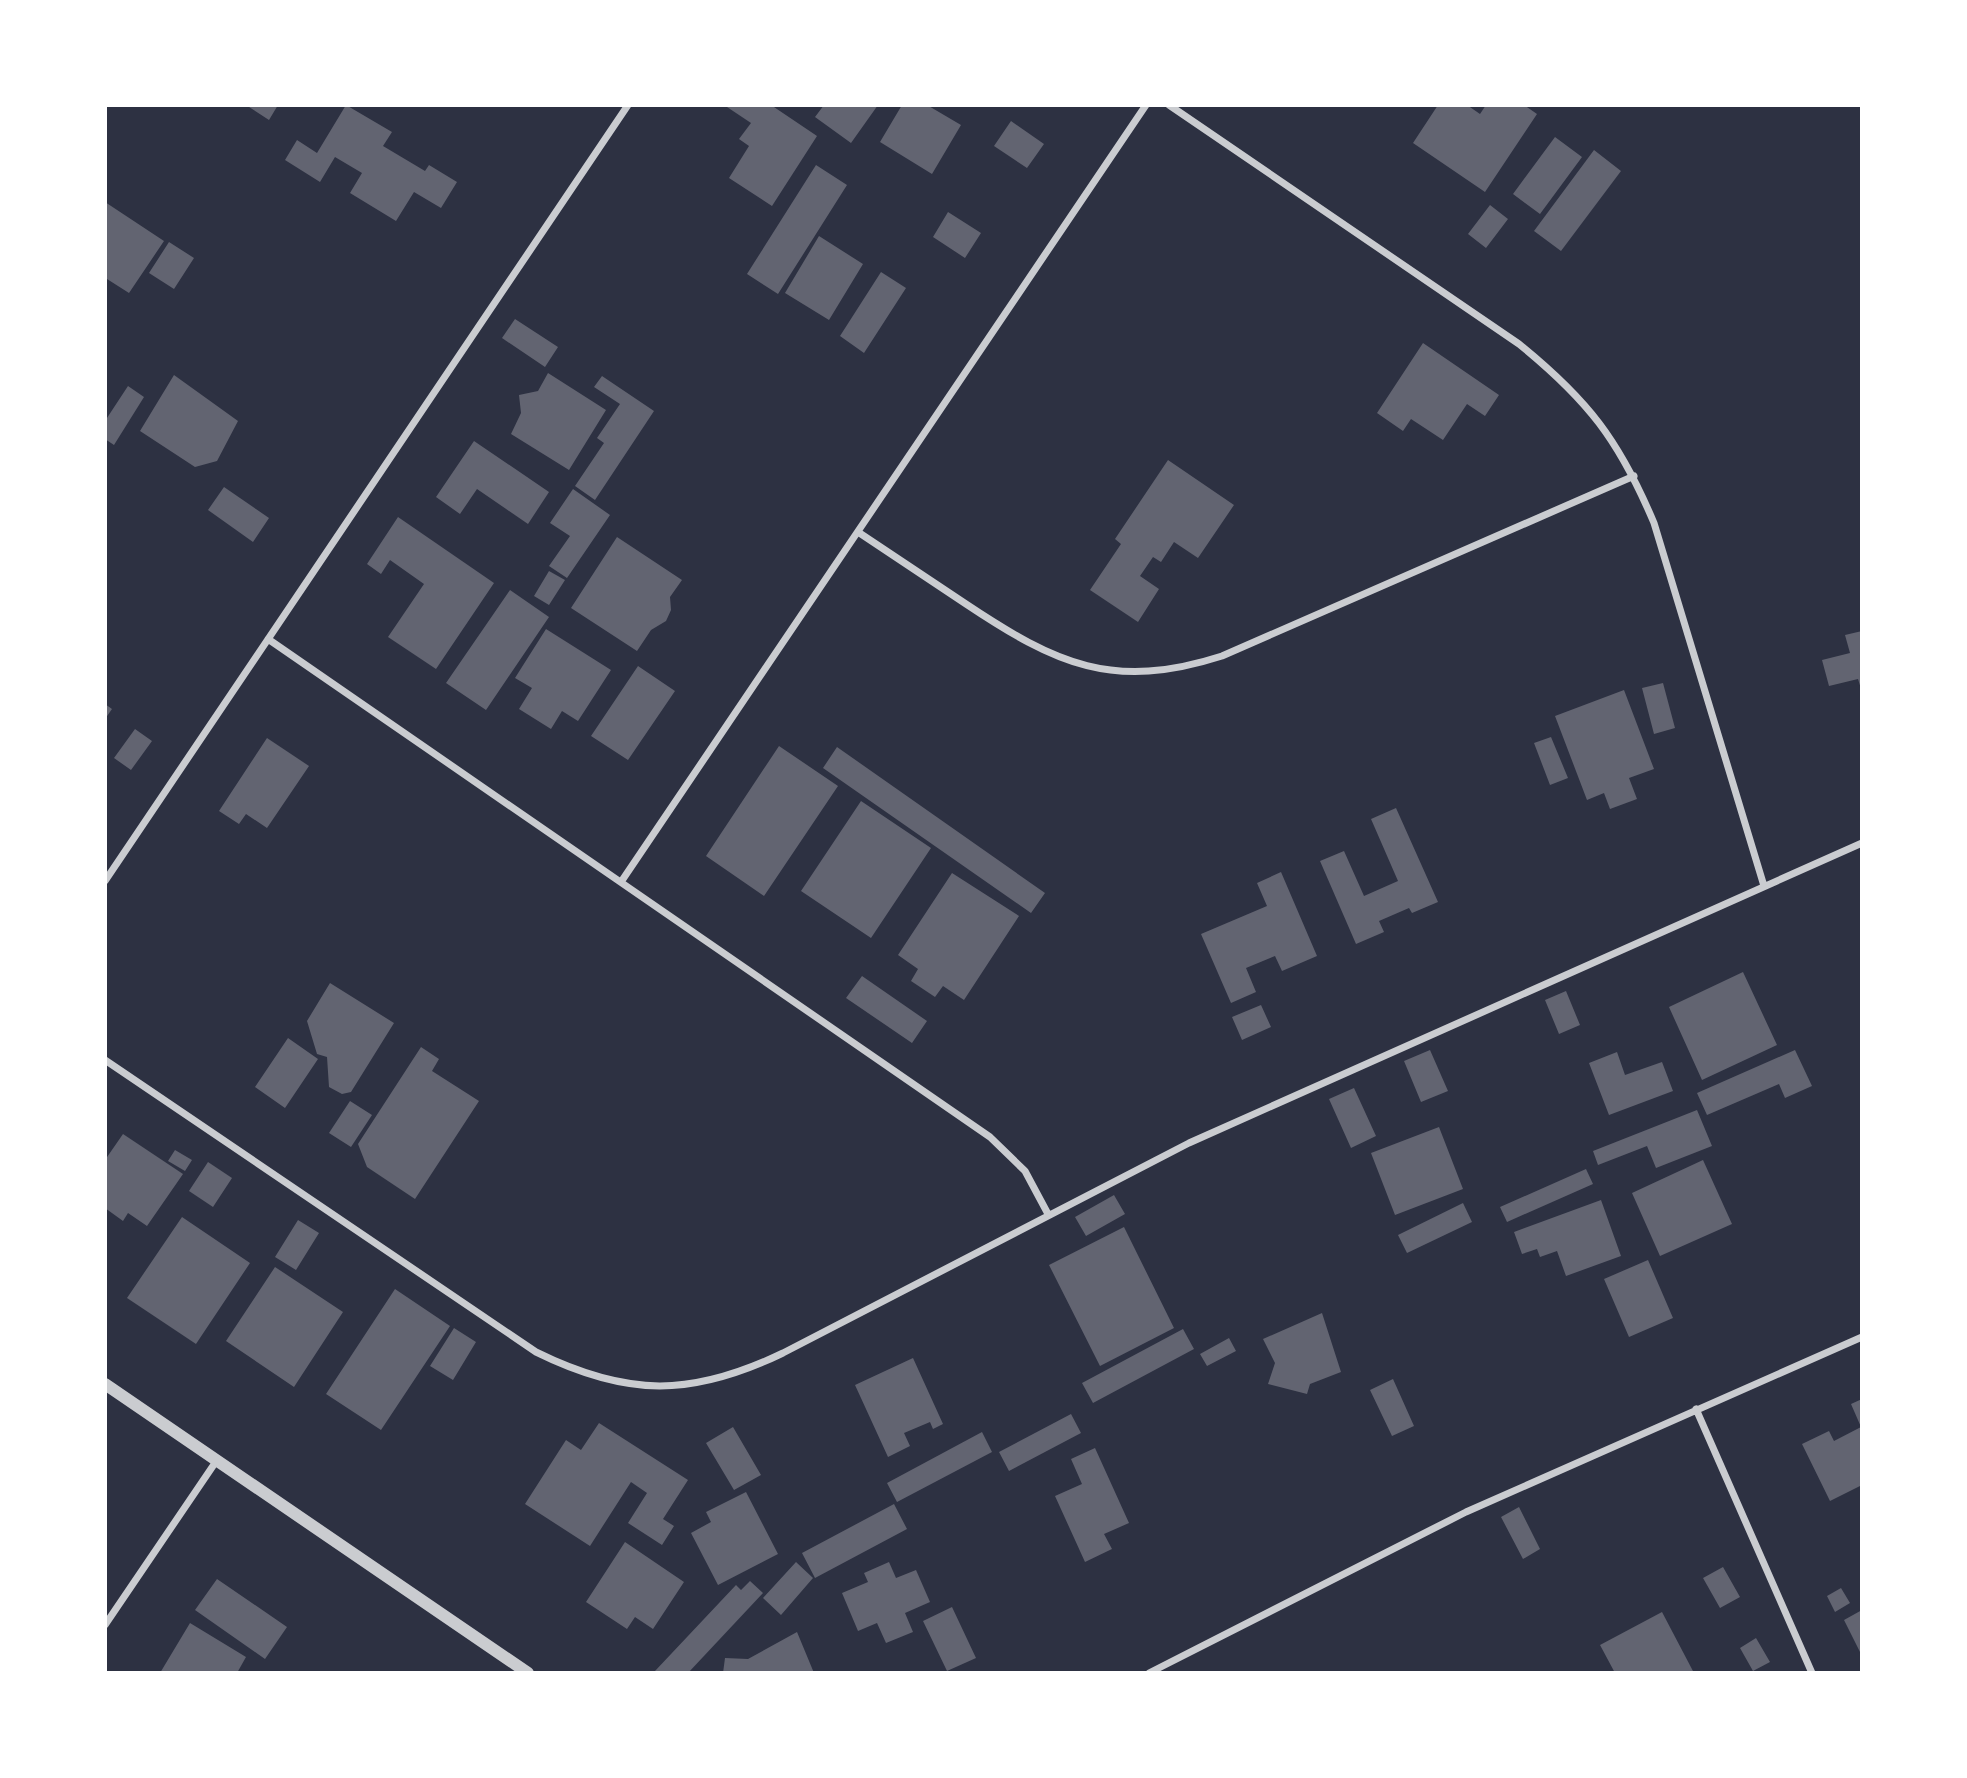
<svg xmlns="http://www.w3.org/2000/svg" width="1967" height="1778" font-family="Manrope,sans-serif">
<style>
.building{fill:#626471}
.lines{fill:none;stroke-linecap:round;stroke-linejoin:round}
.minor{stroke:#caccd0;stroke-width:7}
.tertiary{stroke:#caccd0;stroke-width:12}
</style>
<rect width="100%" height="100%" fill="#2d3142"/>
<path class="building" d="M 246,105 L 278,105 L 269,120 Z
M 346,105 L 392,132 L 383,146 L 425,171 L 429,165 L 457,182 L 441,208 L 414,192 L 396,221 L 350,193 L 362,173 L 335,157 L 320,182 L 285,160 L 297,140 L 317,153 Z
M 724,105 L 771,105 L 817,136 L 772,206 L 729,178 L 749,146 L 739,139 L 751,123 Z
M 824,105 L 878,105 L 851,143 L 815,117 Z
M 902,105 L 927,105 L 961,125 L 932,174 L 880,142 Z
M 1438,105 L 1467,105 L 1480,114 L 1486,105 L 1524,105 L 1537,114 L 1485,192 L 1413,143 Z
M 1011,121 L 1044,144 L 1027,168 L 994,146 Z
M 1555,137 L 1582,157 L 1540,214 L 1513,194 Z
M 1594,150 L 1621,171 L 1561,251 L 1534,231 Z
M 816,165 L 847,185 L 778,294 L 747,274 Z
M 105,202 L 164,241 L 129,293 L 107,279 L 105,281 Z
M 1490,205 L 1508,219 L 1486,248 L 1468,234 Z
M 948,212 L 981,233 L 965,258 L 933,237 Z
M 819,236 L 863,264 L 829,320 L 785,293 Z
M 169,242 L 194,258 L 174,289 L 149,273 Z
M 881,272 L 906,288 L 864,353 L 840,336 Z
M 515,319 L 558,347 L 545,367 L 502,338 Z
M 1423,343 L 1499,395 L 1485,416 L 1467,404 L 1443,440 L 1411,419 L 1403,431 L 1377,413 Z
M 548,373 L 606,410 L 569,470 L 511,434 L 521,413 L 519,395 L 538,391 Z
M 174,375 L 238,421 L 217,461 L 195,467 L 140,431 Z
M 602,376 L 654,411 L 595,500 L 575,486 L 604,443 L 597,438 L 620,404 L 594,387 Z
M 128,386 L 144,397 L 114,445 L 105,439 L 105,421 Z
M 474,441 L 549,492 L 528,524 L 477,489 L 460,514 L 436,497 Z
M 1168,460 L 1234,505 L 1198,558 L 1174,542 L 1161,562 L 1153,557 L 1140,576 L 1159,589 L 1138,622 L 1090,590 L 1121,544 L 1115,539 Z
M 224,487 L 269,518 L 253,542 L 208,510 Z
M 573,489 L 610,515 L 567,578 L 549,566 L 570,536 L 550,523 Z
M 398,517 L 494,583 L 436,669 L 388,637 L 424,584 L 390,560 L 381,574 L 367,564 Z
M 617,537 L 682,580 L 670,597 L 671,610 L 666,621 L 651,630 L 637,651 L 571,608 Z
M 549,571 L 565,580 L 549,605 L 534,596 Z
M 510,590 L 549,617 L 486,710 L 446,683 Z
M 546,629 L 611,670 L 578,721 L 562,711 L 551,729 L 519,709 L 532,688 L 515,678 Z
M 1862,631 L 1862,692 L 1858,679 L 1829,686 L 1822,660 L 1850,653 L 1845,635 Z
M 638,666 L 675,691 L 628,760 L 591,736 Z
M 1663,683 L 1675,728 L 1654,734 L 1642,688 Z
M 1624,690 L 1654,769 L 1629,778 L 1637,799 L 1610,809 L 1604,793 L 1587,800 L 1555,716 Z
M 105,704 L 112,709 L 105,719 Z
M 135,729 L 152,741 L 131,770 L 114,758 Z
M 1551,737 L 1568,778 L 1550,785 L 1534,743 Z
M 267,738 L 309,766 L 267,828 L 246,814 L 239,824 L 219,811 Z
M 779,746 L 838,786 L 764,896 L 706,856 Z
M 837,747 L 1045,893 L 1031,913 L 823,768 Z
M 861,801 L 931,848 L 871,938 L 801,891 Z
M 1396,808 L 1438,902 L 1412,913 L 1409,908 L 1379,921 L 1384,932 L 1356,944 L 1320,861 L 1344,851 L 1364,896 L 1398,881 L 1371,819 Z
M 1281,872 L 1317,956 L 1282,971 L 1275,956 L 1246,968 L 1256,992 L 1231,1003 L 1201,934 L 1267,906 L 1257,883 Z
M 952,873 L 1019,916 L 964,1000 L 943,986 L 935,997 L 911,981 L 918,969 L 898,955 Z
M 1743,972 L 1777,1045 L 1702,1080 L 1669,1007 Z
M 862,976 L 927,1021 L 912,1043 L 846,998 Z
M 330,983 L 394,1023 L 351,1092 L 342,1094 L 329,1087 L 327,1057 L 317,1054 L 307,1021 Z
M 1566,991 L 1580,1025 L 1559,1034 L 1545,1000 Z
M 1261,1005 L 1271,1027 L 1242,1040 L 1232,1017 Z
M 288,1038 L 318,1059 L 285,1108 L 255,1087 Z
M 421,1047 L 439,1059 L 432,1071 L 479,1101 L 415,1199 L 367,1167 L 358,1144 Z
M 1430,1050 L 1448,1091 L 1421,1102 L 1404,1061 Z
M 1795,1050 L 1812,1086 L 1785,1098 L 1779,1084 L 1707,1115 L 1697,1093 Z
M 1617,1052 L 1625,1075 L 1662,1062 L 1673,1091 L 1609,1115 L 1589,1063 Z
M 1354,1088 L 1376,1136 L 1351,1148 L 1329,1099 Z
M 350,1101 L 372,1115 L 351,1147 L 329,1133 Z
M 1697,1110 L 1712,1146 L 1656,1168 L 1647,1146 L 1598,1165 L 1593,1151 Z
M 1439,1127 L 1463,1189 L 1395,1215 L 1371,1153 Z
M 123,1134 L 183,1174 L 147,1226 L 128,1213 L 123,1221 L 105,1208 L 105,1160 Z
M 175,1150 L 192,1160 L 185,1171 L 168,1161 Z
M 1703,1160 L 1732,1224 L 1660,1256 L 1632,1193 Z
M 208,1162 L 232,1178 L 213,1207 L 189,1191 Z
M 1586,1169 L 1593,1184 L 1507,1222 L 1500,1207 Z
M 1114,1195 L 1125,1214 L 1086,1236 L 1075,1217 Z
M 1601,1200 L 1621,1256 L 1566,1276 L 1557,1251 L 1540,1257 L 1537,1249 L 1522,1254 L 1514,1232 Z
M 1463,1203 L 1472,1222 L 1407,1253 L 1398,1235 Z
M 182,1217 L 250,1263 L 196,1344 L 127,1298 Z
M 298,1220 L 319,1233 L 296,1270 L 275,1257 Z
M 1124,1227 L 1174,1328 L 1100,1366 L 1049,1265 Z
M 1648,1260 L 1673,1318 L 1629,1337 L 1604,1279 Z
M 275,1267 L 343,1312 L 294,1387 L 226,1341 Z
M 395,1289 L 450,1326 L 381,1430 L 326,1394 Z
M 1322,1313 L 1341,1372 L 1310,1384 L 1307,1394 L 1268,1384 L 1275,1363 L 1263,1339 Z
M 454,1328 L 476,1342 L 453,1380 L 430,1366 Z
M 1183,1329 L 1194,1349 L 1093,1403 L 1082,1383 Z
M 1229,1338 L 1236,1351 L 1207,1366 L 1200,1354 Z
M 913,1358 L 943,1424 L 933,1429 L 930,1422 L 904,1433 L 910,1446 L 888,1457 L 855,1385 Z
M 1393,1379 L 1414,1426 L 1392,1436 L 1370,1390 Z
M 1862,1399 L 1862,1485 L 1830,1501 L 1802,1444 L 1829,1431 L 1834,1441 L 1861,1427 L 1851,1404 Z
M 1071,1414 L 1081,1433 L 1009,1471 L 999,1452 Z
M 599,1423 L 688,1480 L 663,1519 L 674,1526 L 662,1545 L 628,1523 L 647,1493 L 631,1482 L 590,1546 L 525,1504 L 566,1440 L 581,1450 Z
M 733,1427 L 761,1475 L 734,1490 L 706,1443 Z
M 982,1432 L 992,1452 L 897,1502 L 887,1483 Z
M 1095,1448 L 1129,1523 L 1104,1534 L 1112,1549 L 1085,1562 L 1055,1496 L 1082,1484 L 1071,1459 Z
M 746,1492 L 778,1554 L 718,1585 L 691,1533 L 711,1522 L 706,1512 Z
M 894,1504 L 907,1529 L 815,1578 L 802,1553 Z
M 1519,1507 L 1540,1549 L 1523,1559 L 1501,1517 Z
M 625,1542 L 684,1582 L 653,1629 L 635,1617 L 627,1629 L 586,1602 Z
M 796,1562 L 813,1578 L 781,1615 L 763,1598 Z
M 889,1562 L 896,1578 L 916,1570 L 930,1602 L 905,1613 L 913,1632 L 886,1643 L 877,1623 L 858,1631 L 842,1593 L 868,1582 L 864,1573 Z
M 1723,1567 L 1740,1597 L 1720,1608 L 1703,1578 Z
M 217,1579 L 287,1627 L 265,1659 L 195,1610 Z
M 750,1581 L 763,1593 L 688,1673 L 655,1671 L 736,1585 L 741,1590 Z
M 1841,1588 L 1850,1603 L 1835,1612 L 1827,1596 Z
M 952,1607 L 976,1658 L 947,1671 L 923,1621 Z
M 1862,1610 L 1862,1656 L 1844,1620 Z
M 1662,1612 L 1694,1673 L 1615,1673 L 1600,1645 Z
M 190,1623 L 246,1657 L 237,1673 L 160,1673 Z
M 797,1632 L 814,1673 L 723,1673 L 725,1658 L 748,1659 Z
M 1756,1638 L 1770,1662 L 1753,1671 L 1740,1648 Z"/>
<g class="lines">
<path class="minor" d="M 1169,105 L 1519,344 C 1588,400 1619,440 1654,523 L 1764,886
M 858,532 C 894,556 930,580 966,604 C 1056,664 1113,691 1222,656 L 1634,476
M 268,639 L 990,1137 L 1025,1171 L 1048,1214
M 105,881 L 628,105
M 621,882 L 1146,105
M 105,1060 L 536,1352 C 627,1397 692,1397 783,1353 L 1189,1143 L 1862,843
M 1696,1409 L 1812,1673
M 105,1625 L 217,1460
M 1149,1673 L 1466,1512 L 1862,1337"/>
<path class="tertiary" d="M 105,1384 L 528,1673"/>
</g>
<rect width="1967" height="1778" fill="none" stroke="#ffffff" stroke-width="214"/>
</svg>
